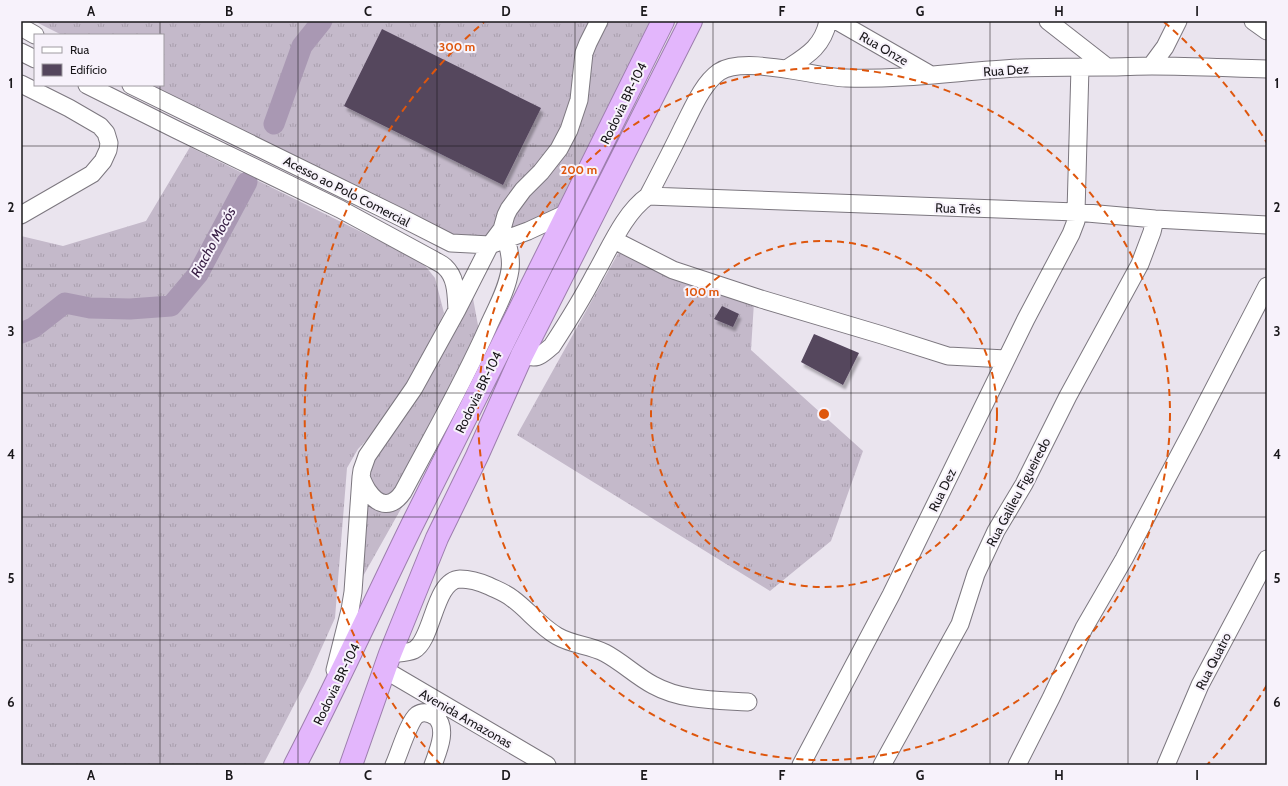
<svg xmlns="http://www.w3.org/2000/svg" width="1288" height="786" font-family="Cabin,sans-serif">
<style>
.grass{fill:url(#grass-tufts)}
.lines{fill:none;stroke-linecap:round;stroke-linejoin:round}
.river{stroke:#a998b3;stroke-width:21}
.building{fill:#54465d;filter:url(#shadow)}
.minor-casing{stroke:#7c777f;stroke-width:19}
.highway-casing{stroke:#9d7fad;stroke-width:24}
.minor{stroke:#fff;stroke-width:17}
.highway{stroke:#e3b6fc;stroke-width:22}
.grid{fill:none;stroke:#1a181b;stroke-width:1;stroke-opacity:0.55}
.ring{fill:none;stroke:#de560d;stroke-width:2;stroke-dasharray:7 5}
.labels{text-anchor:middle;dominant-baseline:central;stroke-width:4;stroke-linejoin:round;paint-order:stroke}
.street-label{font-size:13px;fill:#1a181b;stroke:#f7f2fb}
.water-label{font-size:14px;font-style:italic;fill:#371e44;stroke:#f7f2fb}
.centre{fill:#de560d;stroke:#f7f2fb;stroke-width:2}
.ring-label{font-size:12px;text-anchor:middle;font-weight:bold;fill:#de560d;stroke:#f7f2fb;stroke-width:4;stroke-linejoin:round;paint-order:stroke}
.neatline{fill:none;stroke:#1a181b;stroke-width:1.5}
.grid-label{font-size:13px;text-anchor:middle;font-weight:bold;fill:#1a181b}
</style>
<defs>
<pattern id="grass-tufts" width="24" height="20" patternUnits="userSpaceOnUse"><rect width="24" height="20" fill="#c4b9ca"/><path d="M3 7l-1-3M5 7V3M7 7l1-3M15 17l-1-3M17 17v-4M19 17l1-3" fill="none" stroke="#a89ead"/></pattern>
<filter id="shadow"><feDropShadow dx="2.5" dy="4.5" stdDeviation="1" flood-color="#0004"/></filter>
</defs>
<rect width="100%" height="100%" fill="#eae4ee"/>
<path class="grass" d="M 34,21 L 659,21 L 565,209 L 503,239 L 451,241 L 134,85 L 163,85 L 163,35 L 62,35 Z
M 190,147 L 422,262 L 435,278 L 444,313 L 430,344 L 406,384 L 389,417 L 358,449 L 347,468 L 335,618 L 309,676 L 263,765 L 21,765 L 21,236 L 63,246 L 146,221 Z
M 620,250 L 754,302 L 751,350 L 863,451 L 831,541 L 770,591 L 517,435 Z
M 472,293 L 480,336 L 398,494 L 388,500 L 371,491 L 369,464 Z
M 363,494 L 407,498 L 357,587 Z"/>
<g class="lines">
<path class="river" d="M 274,124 L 302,46 L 322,21
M 21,333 L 33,328 L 65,303 L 90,308 L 130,309 L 171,306 L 198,274 L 247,182"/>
</g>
<path class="building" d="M 382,29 L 541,108 L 503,185 L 344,106 Z
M 722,306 L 739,314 L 733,327 L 714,319 Z
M 814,334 L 859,353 L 843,385 L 801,362 Z"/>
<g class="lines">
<defs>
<path id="minor" d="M 837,21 L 931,75
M 1048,21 L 1107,67
M 1253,21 L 1267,31
M 21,27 L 35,35
M 21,52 L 35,59
M 1151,66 L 1165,47 L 1178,21
M 788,68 C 808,55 823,46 828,21
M 21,84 L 69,108 L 100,126 L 106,133 L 109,143 L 108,150 L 103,161 L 92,174 L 21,215
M 87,85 L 177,130 L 340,209 L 434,260 C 437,262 442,264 445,267 C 457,278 456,296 457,310
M 131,85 L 400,217 L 451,243 L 490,245 L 528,231 L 569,212
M 648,196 L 1076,212 L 1155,219 L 1267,225
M 614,240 L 673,270 L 761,299 L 882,335 L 948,356 L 1006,359
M 522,355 C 538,360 540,356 552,346 C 567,323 582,299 595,274 C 610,248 624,213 648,196 C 660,173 672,150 683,127 C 692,110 702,84 719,72 C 744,55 815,77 846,78 C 904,80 962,71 1020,68 C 1049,67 1078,67 1107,67 C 1122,67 1137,66 1152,66 C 1190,66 1229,68 1267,69
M 361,477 C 363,482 365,487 368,491 C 379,507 392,508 403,492 C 432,437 463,384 488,327 C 496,309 507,290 510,270 C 512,256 507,242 502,229
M 390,654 C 398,653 408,653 414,650 C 433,640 434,580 460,579 C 470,579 480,582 489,586 C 497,590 506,593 513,599 C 528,610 540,626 557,636 C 572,645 590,645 605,653 C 622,662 636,676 653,685 C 682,701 716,700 748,702
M 335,670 L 350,610 L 353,592 L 361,477 L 362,470 L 367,456 L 414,388 L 457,310 L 490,245 L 502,229 L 506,215 L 509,209 L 523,190 L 541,172 L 559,149 L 569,130 L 579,100 L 584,53 L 588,43 L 599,21
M 385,670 L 547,765
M 394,765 C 399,754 409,721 417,715 C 423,711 430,713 436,717 C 448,729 438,751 433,765
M 801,765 L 891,595 L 1026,319 L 1071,234 L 1076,221 L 1076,212 L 1080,67
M 882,765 L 960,624 L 976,574 L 996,531 L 1024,484 L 1068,396 L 1140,264 L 1152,232 L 1155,219
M 1017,765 L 1051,698 L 1084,628 L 1124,559 L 1193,429 L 1267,286
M 1166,765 L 1200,685 L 1267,559"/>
<path id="highway" d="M 295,765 C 336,686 373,605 412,525 C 496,357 580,190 663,21
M 351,765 L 390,654 L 437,538 L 477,456 L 522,355 L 691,21"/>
</defs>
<use href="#minor" class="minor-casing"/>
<use href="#highway" class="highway-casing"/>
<use href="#minor" class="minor"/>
<use href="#highway" class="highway"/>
</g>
<path class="grid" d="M 160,21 L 160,35M 298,21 L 298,765M 437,21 L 437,765M 575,21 L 575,765M 713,21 L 713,765M 851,21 L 851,765M 990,21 L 990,765M 1128,21 L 1128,765M 160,85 L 160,765M 21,146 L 1267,146M 21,269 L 1267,269M 21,393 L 1267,393M 21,517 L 1267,517M 21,640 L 1267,640"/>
<g class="ring">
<circle cx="824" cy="414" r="173"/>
<circle cx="824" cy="414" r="346"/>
<path d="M1267 685A519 519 0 0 1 1207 765M441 765A519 519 0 0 1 484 22M1164 22A519 519 0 0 1 1267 143"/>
</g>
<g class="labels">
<g class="street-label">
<text transform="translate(884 48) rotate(30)">Rua Onze</text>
<text transform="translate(1006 70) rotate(-4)">Rua Dez</text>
<text transform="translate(623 103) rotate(-64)">Rodovia BR-104</text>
<text transform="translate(347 191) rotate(27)">Acesso ao Polo Comercial</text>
<text transform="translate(958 208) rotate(2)">Rua Três</text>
<text transform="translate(478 392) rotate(-64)">Rodovia BR-104</text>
<text transform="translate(942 490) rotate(-64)">Rua Dez</text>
<text transform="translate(1018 492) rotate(-62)">Rua Galileu Figueiredo</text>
<text transform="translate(1213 661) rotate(-63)">Rua Quatro</text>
<text transform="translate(336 684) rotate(-64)">Rodovia BR-104</text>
<text transform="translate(466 718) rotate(30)">Avenida Amazonas</text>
</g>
<g class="water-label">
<text transform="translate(213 242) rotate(-61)">Riacho Mocós</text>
</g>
</g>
<circle cx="824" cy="414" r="6" class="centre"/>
<g class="ring-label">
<text x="457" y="51">300 m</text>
<text x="579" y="174">200 m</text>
<text x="702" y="296">100 m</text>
</g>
<rect width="1288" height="786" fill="none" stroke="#f7f2fb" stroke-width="44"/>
<rect x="34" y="34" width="130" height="52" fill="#f7f2fb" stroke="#9f9ba1"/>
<rect x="42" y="47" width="20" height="6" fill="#ffffff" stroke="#9f9ba1"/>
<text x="70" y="54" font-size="12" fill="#1a181b">Rua</text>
<rect x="42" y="64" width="20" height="12" fill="#54465d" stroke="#9f9ba1"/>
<text x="70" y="74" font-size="12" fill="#1a181b">Edifício</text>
<rect x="22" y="22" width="1244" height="742" class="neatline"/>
<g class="grid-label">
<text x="91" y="16">A</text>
<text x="229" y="16">B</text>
<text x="368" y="16">C</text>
<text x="506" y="16">D</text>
<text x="644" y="16">E</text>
<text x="782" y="16">F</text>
<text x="920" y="16">G</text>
<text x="1059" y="16">H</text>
<text x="1197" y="16">I</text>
<text x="11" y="88">1</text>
<text x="1277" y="88">1</text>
<text x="11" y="212">2</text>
<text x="1277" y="212">2</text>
<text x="11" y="336">3</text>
<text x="1277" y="336">3</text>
<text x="11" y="459">4</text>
<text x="1277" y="459">4</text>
<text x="11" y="583">5</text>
<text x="1277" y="583">5</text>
<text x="11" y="707">6</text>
<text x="1277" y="707">6</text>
<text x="91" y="780">A</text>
<text x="229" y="780">B</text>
<text x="368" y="780">C</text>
<text x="506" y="780">D</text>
<text x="644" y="780">E</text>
<text x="782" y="780">F</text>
<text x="920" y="780">G</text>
<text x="1059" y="780">H</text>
<text x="1197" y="780">I</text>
</g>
</svg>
